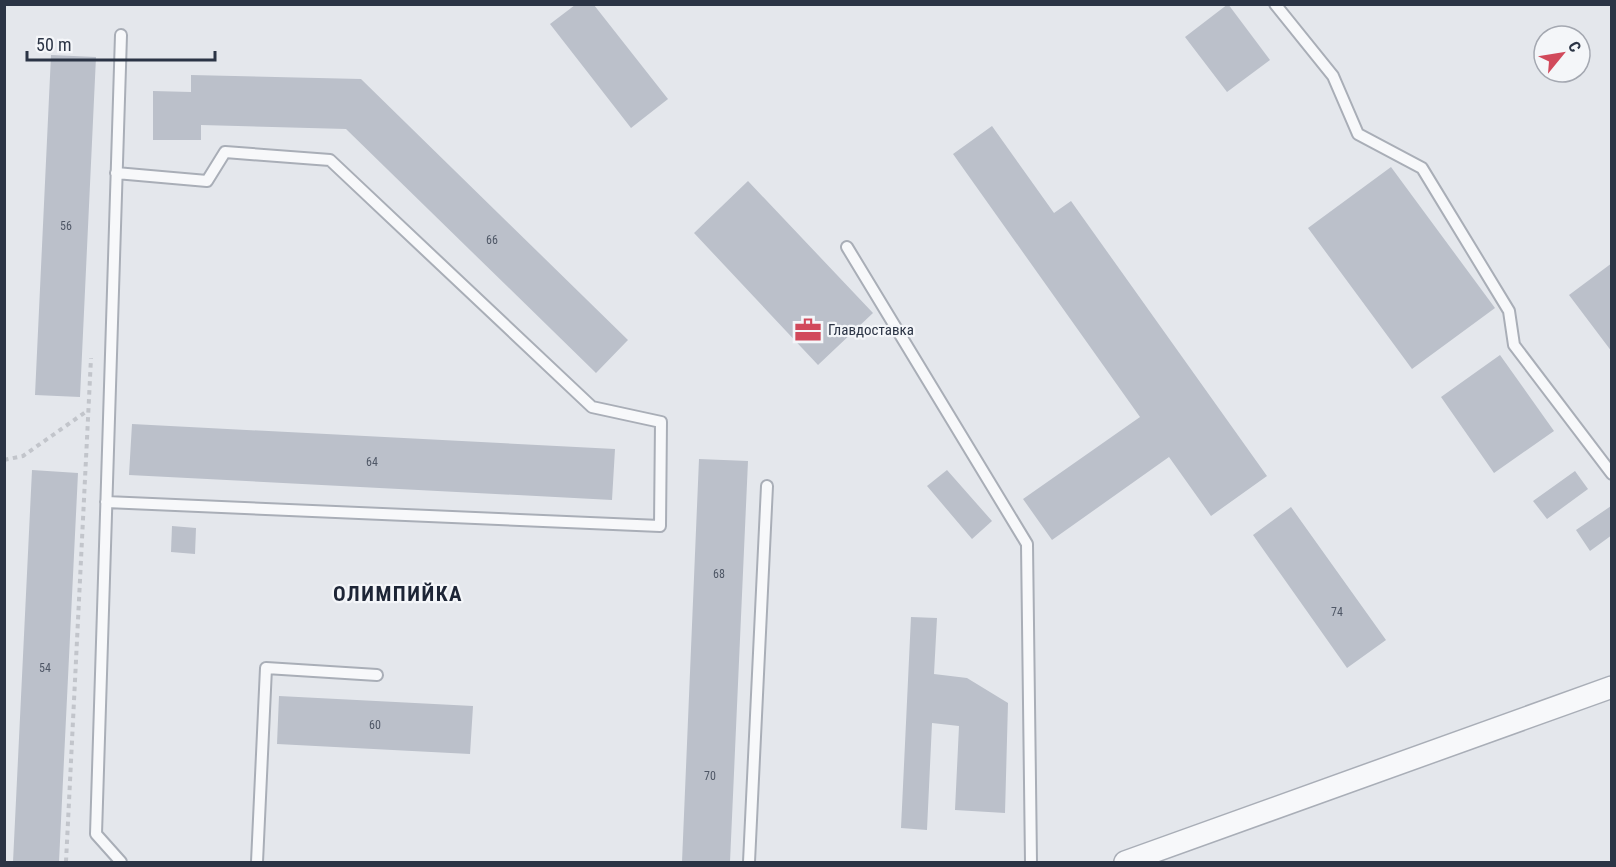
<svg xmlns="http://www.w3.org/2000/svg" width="1616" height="867" font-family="'Roboto Condensed',sans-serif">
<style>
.building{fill:#bbc0ca}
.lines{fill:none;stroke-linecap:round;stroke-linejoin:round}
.service-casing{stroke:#a9aeb7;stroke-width:14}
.minor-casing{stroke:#a9aeb7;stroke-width:24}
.path{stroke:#c2c5cb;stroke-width:4;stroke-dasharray:4.5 4.5;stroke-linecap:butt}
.service{stroke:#f7f8fa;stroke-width:10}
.minor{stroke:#f7f8fa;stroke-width:21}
.labels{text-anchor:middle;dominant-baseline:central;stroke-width:4.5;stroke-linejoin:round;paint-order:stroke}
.number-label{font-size:12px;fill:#4f5766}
.poi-label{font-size:15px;fill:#2b3445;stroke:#f4f6f9;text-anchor:start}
.district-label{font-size:21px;font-weight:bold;letter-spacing:1.5px;fill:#1d2536;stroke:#f4f6f9}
</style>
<rect width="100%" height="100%" fill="#e4e7ec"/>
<path class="building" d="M 1228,4 L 1270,60 L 1227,92 L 1185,37 Z
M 575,5 L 594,5 L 668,99 L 631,128 L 550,24 Z
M 51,55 L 96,57 L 80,397 L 35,395 Z
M 191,75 L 361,79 L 628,340 L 596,373 L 346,129 L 201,125 L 201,140 L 153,140 L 153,91 L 191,92 Z
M 992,126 L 1054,213 L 1071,201 L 1267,476 L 1211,516 L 1169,457 L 1052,540 L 1023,499 L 1140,417 L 953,154 Z
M 1391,167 L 1495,308 L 1412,369 L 1308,228 Z
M 748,181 L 873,313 L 818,365 L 694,233 Z
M 1612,263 L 1612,352 L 1569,295 Z
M 1500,355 L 1554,431 L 1494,473 L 1441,397 Z
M 132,424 L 615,449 L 612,500 L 129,475 Z
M 699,459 L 748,461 L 730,862 L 682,862 Z
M 32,470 L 78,473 L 59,862 L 13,862 Z
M 947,470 L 992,521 L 972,539 L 927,486 Z
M 1575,471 L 1588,489 L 1547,519 L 1533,501 Z
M 1611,506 L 1612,535 L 1590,551 L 1576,530 Z
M 1291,507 L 1386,640 L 1347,668 L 1253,535 Z
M 172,526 L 196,528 L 195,554 L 171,552 Z
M 911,617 L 937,618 L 934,674 L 967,678 L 1008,703 L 1005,813 L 955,810 L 959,726 L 932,723 L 927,830 L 901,828 Z
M 279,696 L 473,706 L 470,754 L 277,744 Z"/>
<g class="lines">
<defs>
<path id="service" d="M 1275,4 L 1333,76 L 1358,134 L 1422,168 L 1509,311 L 1514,345 L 1612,474
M 121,35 L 96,834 L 121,862
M 847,247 L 1027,544 L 1031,862
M 106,502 L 660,526 L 661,422 L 592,407 L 330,160 L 225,152 L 207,181 L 116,173
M 257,862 L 266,668 L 377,675
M 749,862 L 767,486"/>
<path id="minor" d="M 1125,862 L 1612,687"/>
</defs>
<use href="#service" class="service-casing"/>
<use href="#minor" class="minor-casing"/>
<path class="path" d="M 4,460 L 23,456 L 87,411
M 66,862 L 91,358"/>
<use href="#service" class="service"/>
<use href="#minor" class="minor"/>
</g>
<defs>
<symbol id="office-bare" viewBox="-9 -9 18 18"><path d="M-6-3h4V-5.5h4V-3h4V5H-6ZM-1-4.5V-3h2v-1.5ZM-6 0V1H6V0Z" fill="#d1495b" stroke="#f4f6f9" stroke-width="2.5" paint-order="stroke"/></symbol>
</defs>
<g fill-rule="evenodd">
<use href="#office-bare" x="789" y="311" width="38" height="38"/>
</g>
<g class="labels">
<g class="number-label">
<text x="66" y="226">56</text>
<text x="492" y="240">66</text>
<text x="372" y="462">64</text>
<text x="719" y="574">68</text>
<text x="1337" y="612">74</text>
<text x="45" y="668">54</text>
<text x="375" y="725">60</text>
<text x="710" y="776">70</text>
</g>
<g class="poi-label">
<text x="828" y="330">Главдоставка</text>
</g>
<g class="district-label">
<text x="398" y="594">ОЛИМПИЙКА</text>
</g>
</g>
<rect width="1616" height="867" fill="none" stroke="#2b3445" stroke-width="12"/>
<g transform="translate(1562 54) rotate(60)"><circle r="28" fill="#f4f6f9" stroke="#a4a8b1" stroke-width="1.5"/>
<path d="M0-4.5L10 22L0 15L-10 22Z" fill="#d1495b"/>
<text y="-9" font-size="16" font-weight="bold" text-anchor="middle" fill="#2b3445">С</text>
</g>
<path d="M27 51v9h188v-9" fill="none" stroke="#2b3445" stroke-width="3"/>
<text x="36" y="51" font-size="18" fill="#2b3445" stroke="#f4f6f9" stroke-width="4.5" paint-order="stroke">50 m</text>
</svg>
